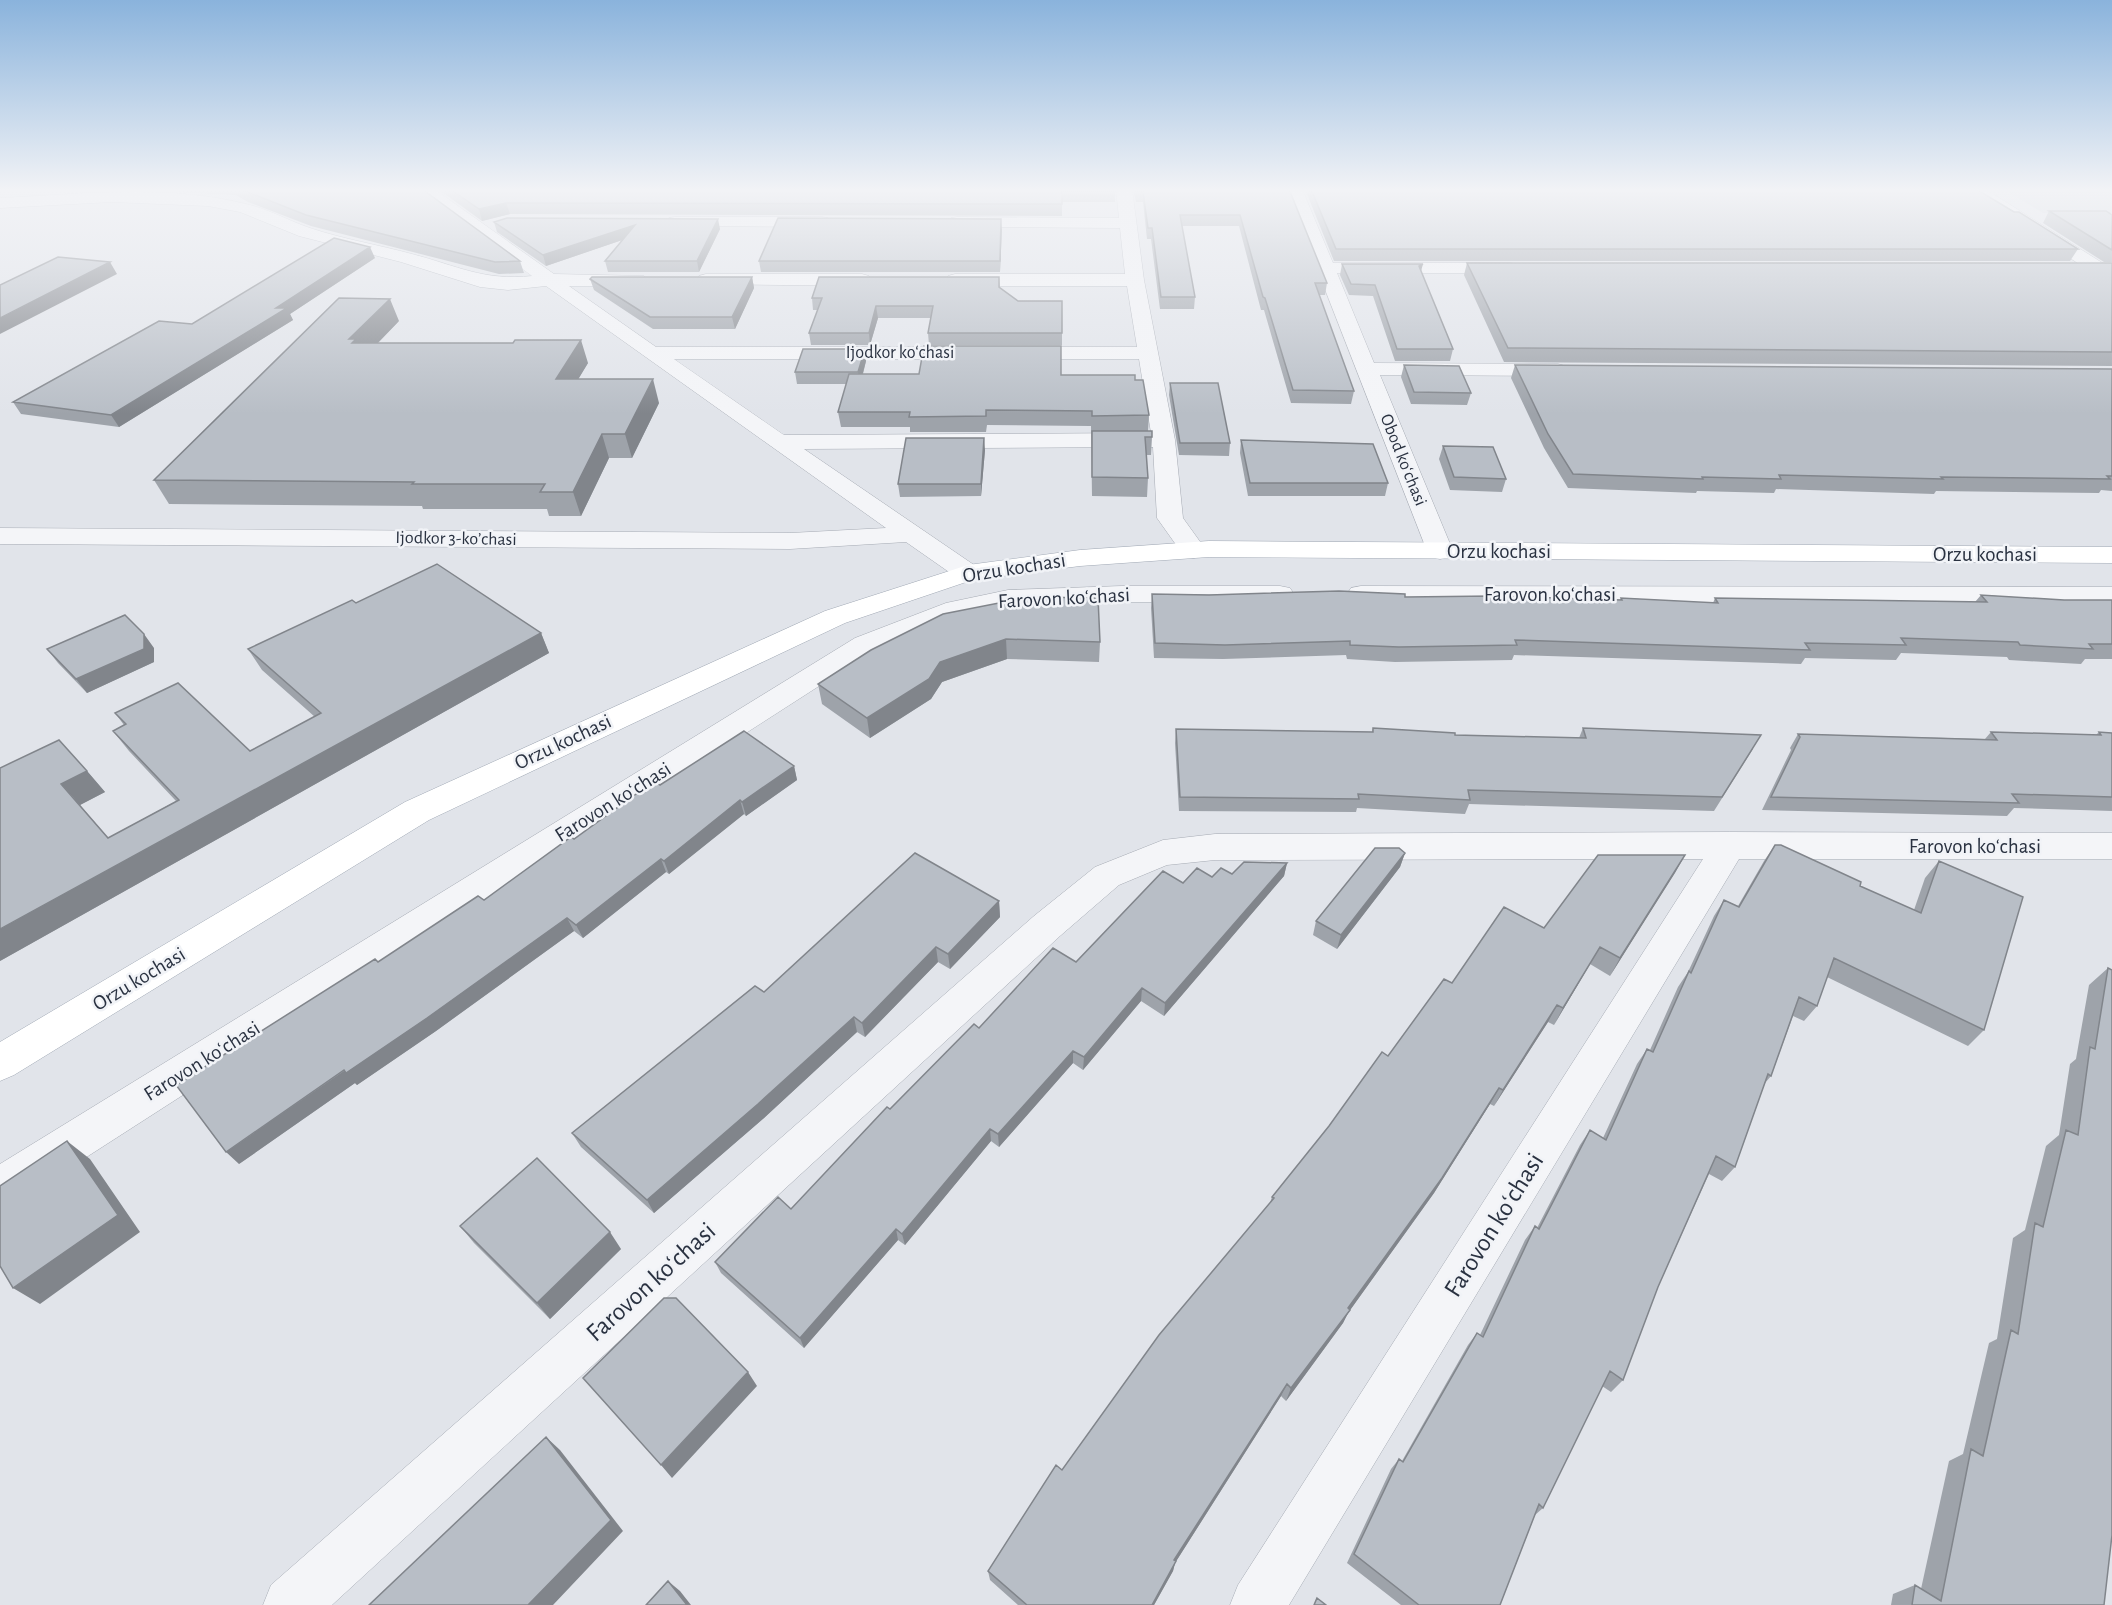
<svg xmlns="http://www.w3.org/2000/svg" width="2112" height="1605" font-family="'Alegreya Sans',sans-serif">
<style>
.built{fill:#cfd4db}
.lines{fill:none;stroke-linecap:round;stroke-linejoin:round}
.minor-casing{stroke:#a6abb4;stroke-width:1}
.major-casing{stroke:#a1a9b5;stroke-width:1}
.minor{fill:#f4f5f8;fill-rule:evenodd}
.major{fill:#fff;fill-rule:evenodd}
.wall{fill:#9ea3aa}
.shaded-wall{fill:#81858b}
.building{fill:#b8bec6;stroke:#81858b;stroke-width:1.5}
.labels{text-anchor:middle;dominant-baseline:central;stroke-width:5;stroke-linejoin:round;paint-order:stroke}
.far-street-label{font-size:18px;fill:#2a3241;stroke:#f1f3f7}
.street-label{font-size:21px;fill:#2a3241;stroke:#f1f3f7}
.near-street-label{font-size:26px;fill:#2a3241;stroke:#f1f3f7}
</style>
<rect width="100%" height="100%" fill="#e1e4ea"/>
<path class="built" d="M 2003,189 L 2112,189 L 2112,213 L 2043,213 Z"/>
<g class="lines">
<defs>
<path id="minor" d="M 415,189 L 434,189 L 554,274 L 644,276 L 646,280 L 644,284 L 637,286 L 569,286 L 656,347 L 1137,347 L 1127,286 L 955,286 L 948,284 L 946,280 L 948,276 L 955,274 L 1125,274 L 1120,228 L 957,227 L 951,226 L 949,222 L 951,218 L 957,217 L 1119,218 L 1116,189 L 1132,189 L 1144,280 L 1175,440 L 1183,518 L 1206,550 L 1202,556 L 1193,558 L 1184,556 L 1157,518 L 1153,447 L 804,449 L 977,567 L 981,573 L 977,579 L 968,581 L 959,579 L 906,542 L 790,549 L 0,544 L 0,528 L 790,533 L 886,528 L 546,286 L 508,290 L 480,287 L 401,262 L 299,236 L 240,212 L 208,206 L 112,202 L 0,208 L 0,198 C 81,194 167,184 246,204 C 268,209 289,221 310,228 C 343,239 379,245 412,254 C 458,266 483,281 532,276 ZM 674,359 L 1139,359 L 1151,433 L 784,435 Z
M 1286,189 L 1302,189 L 1333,263 L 1510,263 L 1516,264 L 1519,268 L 1516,272 L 1510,273 L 1337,273 L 1374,363 L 1558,364 L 1565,366 L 1569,370 L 1565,374 L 1558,376 L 1380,375 L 1453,551 L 1449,557 L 1440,559 L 1431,557 L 1427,551 Z
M 1965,189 L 1985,189 L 2112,269 L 2112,283 L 2105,281 Z
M 675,217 L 822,217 L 828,218 L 830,222 L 828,226 L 822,227 L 669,226 L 667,222 L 669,218 Z
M 706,274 L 862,274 L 869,276 L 871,280 L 869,284 L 862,286 L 699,284 L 697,280 L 699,276 Z
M 1122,586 L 1280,586 L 1290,588 L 1294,594 L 1290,600 L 1280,602 L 1122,602 L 1008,606 L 964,616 L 875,650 L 15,1203 L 0,1209 L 0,1164 L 855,638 L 946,603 L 1008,590 Z
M 1361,586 L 2112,587 L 2112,603 L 1361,602 L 1351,600 L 1347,594 L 1351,588 Z
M 1730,832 L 2112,833 L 2112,859 L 1739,859 L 1289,1605 L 1230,1605 L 1238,1585 L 1703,859 L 1215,860 L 1167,865 L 1119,885 L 1060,936 L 332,1605 L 263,1605 L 271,1585 L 1034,916 L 1095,867 L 1163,840 L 1215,834 Z"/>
<path id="major" d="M 1209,541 L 2112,547 L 2112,563 L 1209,557 L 1080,566 L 972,580 L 845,623 L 429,820 L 14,1075 L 0,1081 L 0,1042 L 405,802 L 825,611 L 968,565 L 1080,550 Z"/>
</defs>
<use href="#minor" class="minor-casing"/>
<use href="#major" class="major-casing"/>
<use href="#minor" class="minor"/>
<use href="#major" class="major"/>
</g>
<path class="wall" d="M 125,189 L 422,189 L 520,261 L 524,273 L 499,274 L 311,226 L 248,202 L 236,195 Z
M 438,189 L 1115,189 L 1115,202 L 1062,202 L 1062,216 L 510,214 L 482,221 Z
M 1133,189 L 1289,189 L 1327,283 L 1325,295 L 1319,295 L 1354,391 L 1351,404 L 1291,403 L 1264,310 L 1261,310 L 1239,226 L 1182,226 L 1195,297 L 1194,309 L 1160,309 L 1151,239 L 1147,239 L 1143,202 L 1136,202 Z
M 1305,189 L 1976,189 L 2078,249 L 2070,261 L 1334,261 Z
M 2049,211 L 2112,215 L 2112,262 L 2104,262 L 2043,223 Z
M 1001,219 L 1000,272 L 761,272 L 759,261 Z
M 494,222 L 720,229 L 699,272 L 608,272 L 605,261 L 622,240 L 546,266 L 497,232 Z
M 375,258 L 290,314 L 293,320 L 119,427 L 21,414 L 13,402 L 192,324 Z
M 1467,263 L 2112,263 L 2112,366 L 1504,362 L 1464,275 Z
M 1342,264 L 1421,272 L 1453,349 L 1450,361 L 1395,361 L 1373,296 L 1349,295 L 1340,275 Z
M 752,277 L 754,288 L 735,329 L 653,329 L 594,290 L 590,279 Z
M 999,277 L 1000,288 L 1018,301 L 1062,301 L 1062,345 L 929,345 L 928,333 L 931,318 L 878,318 L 870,345 L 811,345 L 809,333 L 818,310 L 813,310 L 812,298 Z
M 399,321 L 378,343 L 588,363 L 578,379 L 659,403 L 632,458 L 609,458 L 581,516 L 549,516 L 547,509 L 423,509 L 422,506 L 169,504 L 154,480 Z
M 866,361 L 863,374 L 1061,375 L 1135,380 L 1149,415 L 1148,431 L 1152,437 L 1151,455 L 1146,455 L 1148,478 L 1147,497 L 1092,496 L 1091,426 L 987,425 L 986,432 L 910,432 L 910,427 L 841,427 L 838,412 L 847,384 L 797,384 L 795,372 Z
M 1404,365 L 1471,393 L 1467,405 L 1411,404 L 1401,377 Z
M 1515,365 L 2112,369 L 2112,491 L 2101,490 L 2099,493 L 1936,491 L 1934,494 L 1776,489 L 1774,493 L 1697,491 L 1696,493 L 1568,488 L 1544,448 L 1511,378 Z
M 1170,383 L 1230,443 L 1229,456 L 1179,455 L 1169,395 Z
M 1241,440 L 1388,483 L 1385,496 L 1248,496 L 1240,453 Z
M 1443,446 L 1506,479 L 1502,492 L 1450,490 L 1439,459 Z
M 985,450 L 981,496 L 900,497 L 898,484 Z
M 1152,594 L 1620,600 L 1621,598 L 1713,603 L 1715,598 L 1975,602 L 1981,595 L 2064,600 L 2112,600 L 2112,659 L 2085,659 L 2081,664 L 2009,660 L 2007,657 L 1901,653 L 1896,660 L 1805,658 L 1801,664 L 1514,655 L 1512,660 L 1395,662 L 1347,659 L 1346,655 L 1223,659 L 1154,658 L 1151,608 Z
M 356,603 L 541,633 L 549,653 L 0,961 L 87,771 L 105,792 L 80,805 L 108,838 L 176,801 L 129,751 L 113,731 L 124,725 L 115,713 L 250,751 L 315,717 L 262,670 L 248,649 Z
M 943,614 L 1100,642 L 1099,662 L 1007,659 L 942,682 L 931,699 L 870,738 L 822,704 L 818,684 Z
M 154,648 L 154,662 L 87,693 L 58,663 L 47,649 Z
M 1373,728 L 1455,735 L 1579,738 L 1583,728 L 1753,749 L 1714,811 L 1469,804 L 1465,814 L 1357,808 L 1356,812 L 1179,811 L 1175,743 L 1176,729 L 1372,732 Z
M 1991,732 L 2096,735 L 2099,732 L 2112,733 L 2112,811 L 2014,808 L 2007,816 L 1762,810 L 1791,750 L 1790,748 L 1798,734 L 1985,739 Z
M 794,766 L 797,780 L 746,816 L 744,814 L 669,874 L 666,872 L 583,938 L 574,931 L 436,1031 L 357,1085 L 355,1083 L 239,1164 L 378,962 L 484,900 L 574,839 L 660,785 Z
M 1775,845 L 1860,886 L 1914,910 L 1925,878 L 1939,861 L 1984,1030 L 1968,1046 L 1827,977 L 1817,1006 L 1804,1021 L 1793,1016 L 1771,1076 L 1765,1083 L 1735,1167 L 1722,1181 L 1709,1174 L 1658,1287 L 1623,1380 L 1611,1392 L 1602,1386 L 1543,1508 L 1535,1515 L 1500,1605 L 1401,1605 L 1347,1563 L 1391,1469 L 1399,1459 L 1402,1461 L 1468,1345 L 1477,1333 L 1480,1335 L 1525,1240 L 1535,1226 L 1537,1228 L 1580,1145 L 1590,1130 L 1603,1138 L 1637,1064 L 1647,1049 L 1650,1050 L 1678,987 L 1688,972 L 1714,916 L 1724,900 L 1738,906 L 1764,861 Z
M 1405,853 L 1400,867 L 1337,949 L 1313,935 L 1316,921 Z
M 1685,855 L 1610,976 L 1590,964 L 1554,1025 L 1548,1022 L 1494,1106 L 1490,1104 L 1434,1193 L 1348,1313 L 1343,1323 L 1286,1401 L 1281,1396 L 1175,1563 L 1173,1571 L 1154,1605 L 1018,1605 L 990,1580 L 988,1571 L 1062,1470 L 1270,1203 L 1272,1197 L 1388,1056 L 1452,983 L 1544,928 Z
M 1287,863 L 1284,876 L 1164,1016 L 1141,1001 L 1083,1070 L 1073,1063 L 999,1147 L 991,1141 L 905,1245 L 898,1240 L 804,1348 L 721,1273 L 715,1262 L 791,1209 L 890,1109 L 979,1028 L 1076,962 L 1183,883 L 1212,877 L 1232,874 Z
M 999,901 L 1000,917 L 950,969 L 938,962 L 865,1037 L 857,1032 L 764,1118 L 654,1213 L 581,1147 L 572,1133 L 764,992 Z
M 2108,968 L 2104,1605 L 1891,1605 L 1893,1594 L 1915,1585 L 1921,1589 L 1949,1461 L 1963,1454 L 1989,1343 L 1997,1339 L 2013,1238 L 2025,1230 L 2046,1146 L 2059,1135 L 2070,1064 L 2076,1059 L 2089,985 Z
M 460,1226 L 621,1249 L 550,1319 L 474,1243 Z"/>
<path class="shaded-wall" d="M 506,203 L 510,214 L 482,221 L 479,209 Z
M 718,219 L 720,229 L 699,272 L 697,261 Z
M 1001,219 L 1002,230 L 1000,272 L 1000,261 Z
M 635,225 L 637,235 L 546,266 L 543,255 Z
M 370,247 L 375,258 L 290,314 L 293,320 L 119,427 L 111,415 Z
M 110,262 L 117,274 L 0,334 L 0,318 Z
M 1423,264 L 1420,275 L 1419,266 Z
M 752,277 L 754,288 L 735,329 L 732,317 Z
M 390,299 L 399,321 L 364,357 L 349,339 Z
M 876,306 L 878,318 L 870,345 L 869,333 Z
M 581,340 L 588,363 L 564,403 L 556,379 Z
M 865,349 L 866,361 L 860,384 L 858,372 Z
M 653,379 L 659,403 L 632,458 L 625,434 Z
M 602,434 L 609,458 L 581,516 L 573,492 Z
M 984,438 L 985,450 L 981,496 L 981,484 Z
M 541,633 L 549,653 L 0,961 L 0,929 Z
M 144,634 L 154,648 L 154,662 L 87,693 L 76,679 Z
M 1006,639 L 1007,659 L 942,682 L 931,699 L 870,738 L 867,718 L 940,662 Z
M 794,766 L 797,780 L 746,816 L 742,802 Z
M 87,771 L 105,792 L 80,805 L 61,784 Z
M 740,800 L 744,814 L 669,874 L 664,861 Z
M 1405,853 L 1400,867 L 1337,949 L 1341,935 Z
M 1685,855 L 1675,873 L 1610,976 L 1620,958 Z
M 661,859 L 666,872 L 583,938 L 576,925 Z
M 1287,863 L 1284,876 L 1164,1016 L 1165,1003 Z
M 999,901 L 1000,917 L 950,969 L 948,954 Z
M 567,918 L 574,931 L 436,1031 L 357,1085 L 355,1083 L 239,1164 L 226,1152 Z
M 936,947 L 938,962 L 865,1037 L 862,1023 Z
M 1600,947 L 1590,964 L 1554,1025 L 1563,1008 Z
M 1142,988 L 1141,1001 L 1083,1070 L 1084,1057 Z
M 1557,1005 L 1548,1022 L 1494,1106 L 1503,1090 Z
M 854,1017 L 857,1032 L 764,1118 L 654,1213 L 647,1200 Z
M 1073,1051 L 1073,1063 L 999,1147 L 998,1134 Z
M 1499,1088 L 1490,1104 L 1434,1193 L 1348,1313 L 1343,1323 L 1286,1401 L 1291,1388 L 1348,1308 Z
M 990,1129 L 991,1141 L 905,1245 L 902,1234 Z
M 67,1141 L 90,1159 L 140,1232 L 40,1304 L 13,1288 Z
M 896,1229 L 898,1240 L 804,1348 L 800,1338 Z
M 610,1232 L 621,1249 L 550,1319 L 537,1303 Z
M 748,1372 L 757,1386 L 672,1478 L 661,1465 Z
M 1287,1384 L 1281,1396 L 1175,1563 L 1173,1571 L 1154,1605 L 1152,1605 L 1174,1560 Z
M 546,1437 L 560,1450 L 623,1531 L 553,1605 L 528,1605 Z
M 668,1581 L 680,1591 L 691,1605 L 687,1605 Z"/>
<path class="building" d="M 240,189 L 422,189 L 520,261 L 495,262 L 306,215 Z
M 450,189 L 1115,189 L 1115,191 L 1062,191 L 1062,204 L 506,203 L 479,209 Z
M 1136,189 L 1289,189 L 1327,283 L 1315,283 L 1354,391 L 1293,390 L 1265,298 L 1263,297 L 1240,215 L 1180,215 L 1195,297 L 1161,297 L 1152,228 L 1148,228 L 1143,192 L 1137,191 Z
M 1311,189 L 1976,189 L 2014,212 L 2019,212 L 2078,249 L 1336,249 Z
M 2049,211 L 2106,211 L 2112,215 L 2112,250 Z
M 507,218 L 718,219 L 697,261 L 605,261 L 635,225 L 543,255 L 494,222 Z
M 778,218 L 1001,219 L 1000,261 L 759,261 Z
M 334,238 L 370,247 L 276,308 L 287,308 L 111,415 L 13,402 L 159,321 L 192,324 Z
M 58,257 L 110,262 L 0,318 L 0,285 Z
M 1467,263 L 2112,263 L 2112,352 L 1508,348 Z
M 1342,264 L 1423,264 L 1419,266 L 1453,349 L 1397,349 L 1375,285 L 1351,284 Z
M 592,277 L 752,277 L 732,317 L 650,317 L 590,279 Z
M 819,277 L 999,277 L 999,287 L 1018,301 L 1062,301 L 1062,333 L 928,333 L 933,306 L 876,306 L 869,333 L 809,333 L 822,298 L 812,298 Z
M 339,298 L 390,299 L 349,339 L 356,339 L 352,343 L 513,343 L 515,340 L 581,340 L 556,379 L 653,379 L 625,434 L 602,434 L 573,492 L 540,492 L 545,484 L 412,484 L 414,482 L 154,480 Z
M 924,346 L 1061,346 L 1061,375 L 1135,375 L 1135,380 L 1143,380 L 1149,415 L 1092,416 L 1092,411 L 986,410 L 986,416 L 909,417 L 910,412 L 838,412 L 849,374 L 919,374 Z
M 803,349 L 865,349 L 858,372 L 795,372 Z
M 1404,365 L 1459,366 L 1471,393 L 1414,392 Z
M 1515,365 L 2112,369 L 2112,476 L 2107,476 L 2110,479 L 1941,477 L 1943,479 L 1779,475 L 1781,479 L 1702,477 L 1703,479 L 1573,474 L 1548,434 Z
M 1170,383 L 1218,383 L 1230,443 L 1180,443 Z
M 1092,431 L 1152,431 L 1152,437 L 1145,437 L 1148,478 L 1092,477 Z
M 906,438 L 984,438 L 981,484 L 898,484 Z
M 1241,440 L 1373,444 L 1388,483 L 1250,483 Z
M 1443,446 L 1493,447 L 1506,479 L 1454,477 Z
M 437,564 L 541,633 L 0,929 L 0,768 L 59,740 L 87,771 L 61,784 L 108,838 L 179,800 L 113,731 L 126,724 L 115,713 L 178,683 L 250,751 L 321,713 L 248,649 L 352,600 L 356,603 Z
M 1339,591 L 1405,594 L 1405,597 L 1493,596 L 1622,600 L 1621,598 L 1718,603 L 1715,598 L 1987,602 L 1981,595 L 2064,600 L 2112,600 L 2112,644 L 2089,644 L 2093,649 L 2020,645 L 2018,642 L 1901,638 L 1906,645 L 1805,643 L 1810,650 L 1515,640 L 1517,645 L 1399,647 L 1350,645 L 1350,641 L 1225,645 L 1155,643 L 1152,594 L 1209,595 Z
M 1029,597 L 1098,598 L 1100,642 L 1006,639 L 940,662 L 929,679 L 867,718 L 818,684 L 871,650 L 943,614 Z
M 125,615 L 144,634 L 144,649 L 76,679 L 47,649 Z
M 1373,728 L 1455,733 L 1455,735 L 1586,738 L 1583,728 L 1761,735 L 1722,797 L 1468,790 L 1470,800 L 1358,794 L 1359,799 L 1180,797 L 1176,729 L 1373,732 Z
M 744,731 L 794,766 L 742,802 L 740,800 L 664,861 L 661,859 L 576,925 L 567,918 L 427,1018 L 346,1073 L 344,1070 L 226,1152 L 176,1085 L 375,959 L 378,962 L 478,896 L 484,900 L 571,837 L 574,839 L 654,781 L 660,785 Z
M 1991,732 L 2101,735 L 2099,732 L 2112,733 L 2112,797 L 2012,794 L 2019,803 L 1771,797 L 1800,737 L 1798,734 L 1997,740 Z
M 1775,845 L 1781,845 L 1861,882 L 1860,886 L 1921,913 L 1939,861 L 2023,897 L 1984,1030 L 1834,958 L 1817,1006 L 1799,997 L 1771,1076 L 1768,1074 L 1735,1167 L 1716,1156 L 1658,1287 L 1623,1380 L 1610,1371 L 1543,1508 L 1539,1504 L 1500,1605 L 1419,1605 L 1354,1554 L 1399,1459 L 1403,1462 L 1477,1333 L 1483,1337 L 1535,1226 L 1539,1229 L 1590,1130 L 1606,1140 L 1647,1049 L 1653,1052 L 1689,971 L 1691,973 L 1724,900 L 1739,907 Z
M 1375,848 L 1399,848 L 1405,853 L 1341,935 L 1316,921 Z
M 915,853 L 999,901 L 948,954 L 936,947 L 862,1023 L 854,1017 L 758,1104 L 647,1200 L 572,1133 L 755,986 L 764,992 Z
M 1598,855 L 1685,855 L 1620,958 L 1600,947 L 1563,1008 L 1557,1005 L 1503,1090 L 1499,1088 L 1442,1178 L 1348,1308 L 1350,1310 L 1291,1388 L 1287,1384 L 1174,1560 L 1176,1561 L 1152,1605 L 1027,1605 L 988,1571 L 1056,1465 L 1062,1470 L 1159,1335 L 1274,1198 L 1272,1197 L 1329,1126 L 1382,1052 L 1388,1056 L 1444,979 L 1452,983 L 1504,907 L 1544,928 Z
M 1244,862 L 1287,863 L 1165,1003 L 1142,988 L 1084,1057 L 1073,1051 L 998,1134 L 990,1129 L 902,1234 L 896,1229 L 800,1338 L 715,1262 L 778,1197 L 791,1209 L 887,1107 L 890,1109 L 974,1024 L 979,1028 L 1053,948 L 1076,962 L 1163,871 L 1183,883 L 1197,868 L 1212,877 L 1221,868 L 1232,874 Z
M 2108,968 L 2112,970 L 2112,1535 L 2104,1605 L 1912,1605 L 1915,1585 L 1941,1601 L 1971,1449 L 1983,1456 L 2011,1330 L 2018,1334 L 2035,1223 L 2043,1227 L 2066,1130 L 2078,1135 L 2090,1047 L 2095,1049 Z
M 67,1141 L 118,1215 L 13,1288 L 0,1266 L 0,1186 Z
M 537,1158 L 610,1232 L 537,1303 L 460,1226 Z
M 664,1298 L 676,1298 L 748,1372 L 661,1465 L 583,1378 Z
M 546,1437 L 611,1520 L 528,1605 L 369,1605 Z
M 668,1581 L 687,1605 L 646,1605 Z
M 1317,1598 L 1326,1605 L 1314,1605 Z"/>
<linearGradient id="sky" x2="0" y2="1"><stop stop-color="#8ab3dc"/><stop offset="0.46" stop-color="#f2f3f6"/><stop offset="1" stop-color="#f2f3f6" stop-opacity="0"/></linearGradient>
<rect width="2112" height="414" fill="url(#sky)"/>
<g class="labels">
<g class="far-street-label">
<text x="900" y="353">Ijodkor koʻchasi</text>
<text transform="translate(1403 460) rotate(68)">Obod koʻchasi</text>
<text transform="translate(456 539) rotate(1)">Ijodkor 3-koʼchasi</text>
</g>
<g class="street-label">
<text x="1499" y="551">Orzu kochasi</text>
<text x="1985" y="554">Orzu kochasi</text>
<text transform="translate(1014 568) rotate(-9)">Orzu kochasi</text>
<text x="1550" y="594">Farovon koʻchasi</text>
<text transform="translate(1064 598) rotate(-3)">Farovon koʻchasi</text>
<text transform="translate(563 742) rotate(-25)">Orzu kochasi</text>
<text transform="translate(613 802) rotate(-32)">Farovon koʻchasi</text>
<text x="1975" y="846">Farovon koʻchasi</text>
<text transform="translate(139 979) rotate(-31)">Orzu kochasi</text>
<text transform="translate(202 1061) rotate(-32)">Farovon koʻchasi</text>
</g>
<g class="near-street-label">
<text transform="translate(1494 1225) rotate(-58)">Farovon koʻchasi</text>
<text transform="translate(651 1282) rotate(-42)">Farovon koʻchasi</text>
</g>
</g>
</svg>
